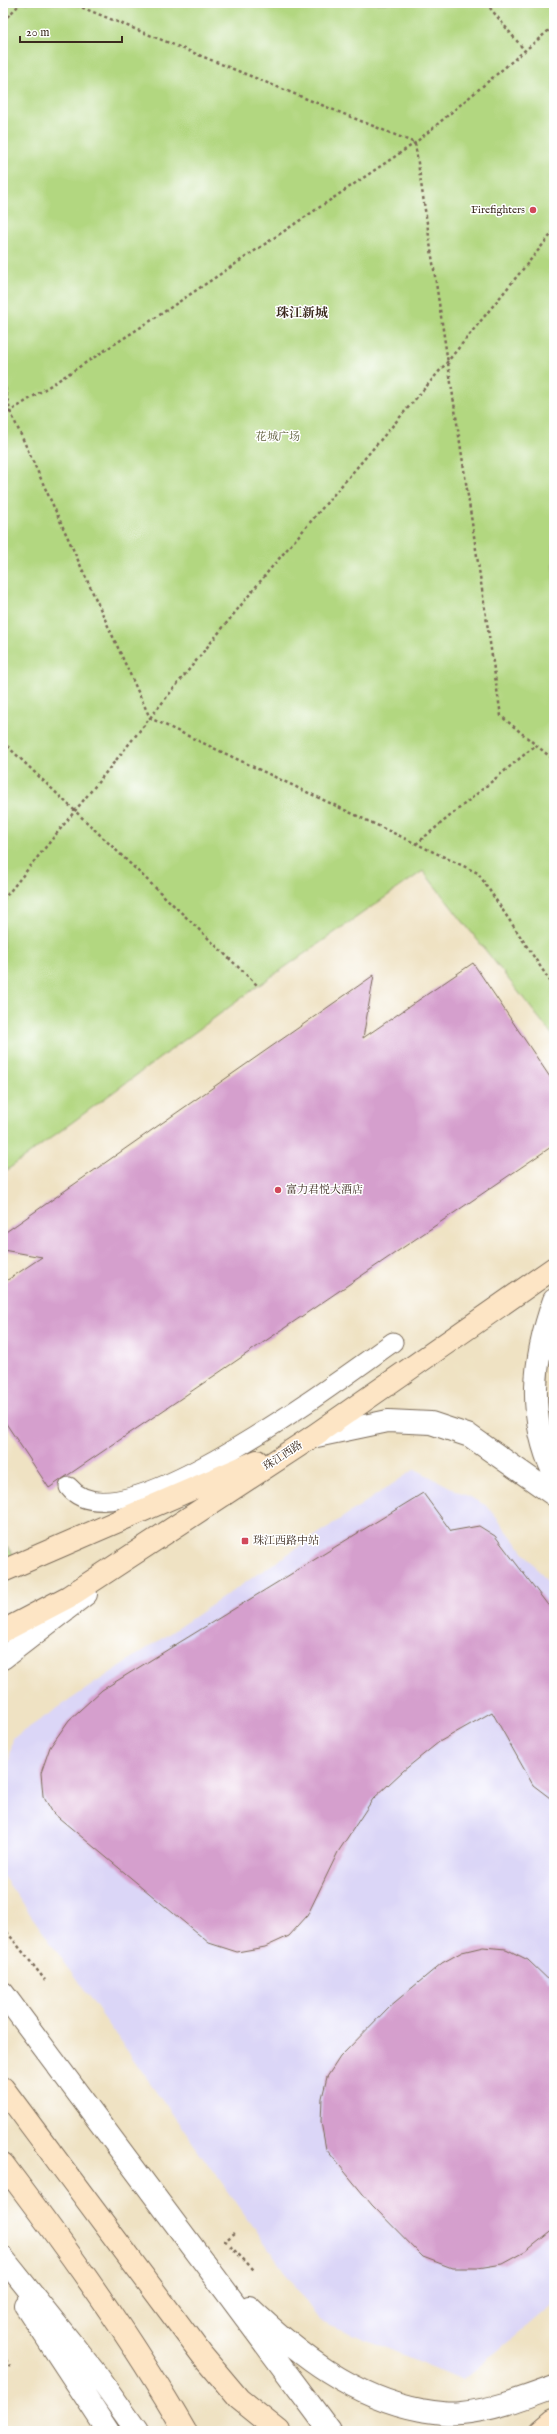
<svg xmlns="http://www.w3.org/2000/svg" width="557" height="2434" font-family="'IM FELL English','Noto Serif SC',serif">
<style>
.built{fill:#dbd6f7}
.green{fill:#b2d780;stroke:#76804f}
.building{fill:#d59fcd}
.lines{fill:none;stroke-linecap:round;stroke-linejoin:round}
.service-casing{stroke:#7a6a58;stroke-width:21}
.tertiary-casing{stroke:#7a6a58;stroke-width:24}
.secondary-casing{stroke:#7a6a58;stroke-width:24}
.path{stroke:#7a6a58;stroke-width:2.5;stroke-dasharray:3 3;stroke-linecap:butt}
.service{stroke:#fff;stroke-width:19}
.tertiary{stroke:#fff;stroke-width:22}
.secondary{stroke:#fde5c5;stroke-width:22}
.poi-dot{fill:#d1495b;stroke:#fff;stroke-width:1.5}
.labels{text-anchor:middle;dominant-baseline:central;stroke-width:3;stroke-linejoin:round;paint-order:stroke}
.poi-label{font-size:11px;fill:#3b2a1e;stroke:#fff;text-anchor:start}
.park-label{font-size:11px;fill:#5f5e3b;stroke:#fff}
.street-label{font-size:11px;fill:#3b2a1e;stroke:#fff}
.quarter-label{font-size:13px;font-weight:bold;fill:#3b2a1e;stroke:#fff}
</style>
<rect width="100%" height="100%" fill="#fff"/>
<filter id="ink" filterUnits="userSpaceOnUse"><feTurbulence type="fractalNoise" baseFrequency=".025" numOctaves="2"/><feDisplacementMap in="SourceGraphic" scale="8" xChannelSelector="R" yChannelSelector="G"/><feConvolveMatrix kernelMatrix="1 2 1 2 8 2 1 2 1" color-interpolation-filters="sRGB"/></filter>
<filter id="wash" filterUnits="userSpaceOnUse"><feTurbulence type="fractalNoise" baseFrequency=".012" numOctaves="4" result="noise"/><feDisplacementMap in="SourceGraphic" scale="16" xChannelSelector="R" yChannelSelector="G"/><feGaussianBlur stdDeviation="0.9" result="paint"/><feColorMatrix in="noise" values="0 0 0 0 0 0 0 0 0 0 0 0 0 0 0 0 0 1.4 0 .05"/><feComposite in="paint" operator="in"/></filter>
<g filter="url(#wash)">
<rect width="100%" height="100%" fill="#efe2c3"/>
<path class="built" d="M 415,1469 L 487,1506 L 554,1590 L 554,2303 L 463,2380 L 319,2320 L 3,1876 L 3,1795 L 13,1738 Z"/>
<path class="green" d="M 3,3 L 554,3 L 554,1037 L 423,871 L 258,986 L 3,1173 Z
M 3,1543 L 16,1557 L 3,1563 Z"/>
<g id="blocks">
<path class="building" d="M 473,963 L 554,1083 L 554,1145 L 49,1488 L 3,1419 L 3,1283 L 42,1257 L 3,1250 L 3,1234 L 374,975 L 363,1038 Z
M 423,1493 L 451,1531 L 479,1526 L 495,1536 L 554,1613 L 554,1801 L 533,1785 L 492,1712 L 439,1742 L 403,1771 L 373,1799 L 338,1852 L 307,1916 L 289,1936 L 265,1947 L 237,1952 L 209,1943 L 53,1813 L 43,1796 L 41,1773 L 50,1747 L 69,1720 L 102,1690 Z
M 483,1947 L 506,1949 L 528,1960 L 554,1985 L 554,2229 L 525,2252 L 503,2264 L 478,2268 L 452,2268 L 423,2257 L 372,2205 L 326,2149 L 321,2122 L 322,2098 L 327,2077 L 340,2057 L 389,2007 L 442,1963 L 462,1952 Z"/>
</g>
</g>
<g filter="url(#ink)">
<use href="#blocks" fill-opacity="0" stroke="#7a6a58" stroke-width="1"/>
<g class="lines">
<defs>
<path id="service" d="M 69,1487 C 118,1550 346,1375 393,1342"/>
<path id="tertiary" d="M 554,1300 C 533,1359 527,1416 554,1474
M 312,1437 L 388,1421 L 431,1423 L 470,1436 L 554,1495
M 3,1658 L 86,1594
M 3,1993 L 330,2431
M 3,2258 L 97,2375 L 137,2431
M 25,2305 L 108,2431
M 249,2307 C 298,2354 353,2397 421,2410 C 433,2412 448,2415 461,2413 C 493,2410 524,2398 554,2387"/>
<path id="secondary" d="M 3,1571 L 257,1461
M 3,1631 L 68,1597 L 312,1437 L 554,1268
M 3,2088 L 202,2355 L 239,2399 L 279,2431
M 3,2164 C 68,2250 131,2337 185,2431
M 541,2431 L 554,2420"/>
</defs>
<use href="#service" class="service-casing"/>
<use href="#tertiary" class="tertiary-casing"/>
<use href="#secondary" class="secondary-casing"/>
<path class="path" d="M 71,3 L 415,143 L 501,716 L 554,760
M 486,3 L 525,51
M 3,21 L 21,3
M 3,376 L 10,411 L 150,718 L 478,873 L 554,987
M 3,416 L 155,318 L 415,143 L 554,26
M 3,742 L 258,986
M 416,844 L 536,745
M 3,900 L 271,568 L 448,361 L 554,231
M 3,1927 L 45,1980
M 227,2242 L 225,2241 L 236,2232
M 230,2246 L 255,2271
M 3,2354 L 11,2369"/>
<use href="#service" class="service"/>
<use href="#tertiary" class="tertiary"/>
<use href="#secondary" class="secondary"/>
</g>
</g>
<g class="poi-dot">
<circle cx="533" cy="210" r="4"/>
<circle cx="278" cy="1190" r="4"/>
<rect x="241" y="1537" width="8" height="8" rx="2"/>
</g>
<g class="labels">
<g class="poi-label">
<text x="525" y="210" text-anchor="end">Firefighters</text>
<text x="286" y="1190">富力君悦大酒店</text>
<text x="253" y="1541">珠江西路中站</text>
</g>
<g class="park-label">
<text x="278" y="437">花城广场</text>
</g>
<g class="street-label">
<text transform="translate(283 1456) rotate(-33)">珠江西路</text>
</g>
<g class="quarter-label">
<text x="302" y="313">珠江新城</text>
</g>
</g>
<rect width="557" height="2434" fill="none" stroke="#fff" stroke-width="16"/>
<path d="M20 36v6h102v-6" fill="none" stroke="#3b2a1e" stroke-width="2"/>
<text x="26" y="36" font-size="12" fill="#3b2a1e" stroke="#ffffff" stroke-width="3" paint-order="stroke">20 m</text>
</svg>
